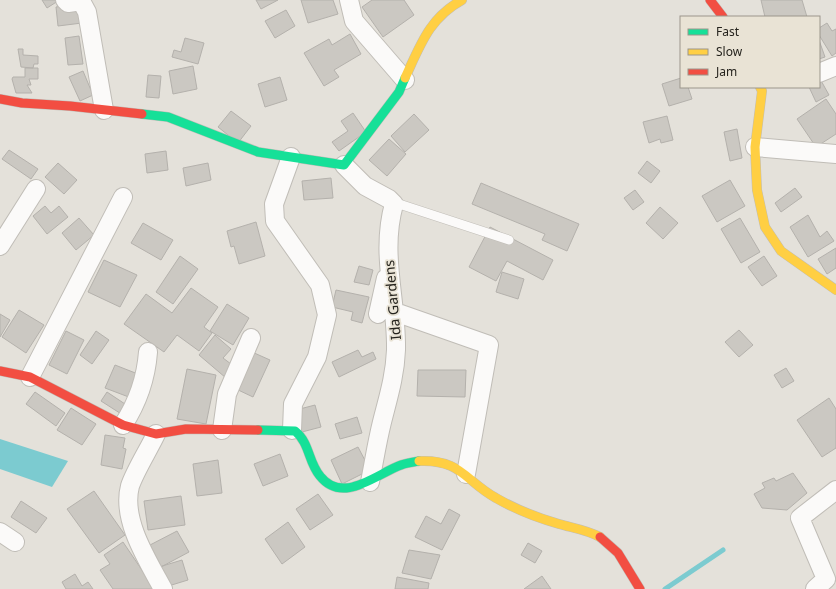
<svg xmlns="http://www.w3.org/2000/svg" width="836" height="589" font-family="'Noto Sans',sans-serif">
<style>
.water{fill:#7ccbd0}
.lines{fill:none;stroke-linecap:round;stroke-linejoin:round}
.stream{stroke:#7ccbd0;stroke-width:5}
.building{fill:#cbc8c2;stroke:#b4b1ac}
.lane-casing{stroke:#c0bdb7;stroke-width:10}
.street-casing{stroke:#c0bdb7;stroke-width:20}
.fast-casing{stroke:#c0bdb7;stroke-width:10}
.slow-casing{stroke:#c0bdb7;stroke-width:10}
.jam-casing{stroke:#c0bdb7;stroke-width:10}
.lane{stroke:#fbfaf9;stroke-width:9}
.street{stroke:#fbfaf9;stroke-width:18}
.fast{stroke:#16e098;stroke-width:9}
.slow{stroke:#ffcf43;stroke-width:9}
.jam{stroke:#f24e42;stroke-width:9}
.labels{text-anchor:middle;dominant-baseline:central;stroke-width:3.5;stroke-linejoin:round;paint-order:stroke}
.street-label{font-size:14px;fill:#25231d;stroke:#e9e3d5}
</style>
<rect width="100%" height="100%" fill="#e4e1da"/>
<path class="water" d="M 0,439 L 68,461 L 52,487 L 0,469 Z"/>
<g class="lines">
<path class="stream" d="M 665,589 L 723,550"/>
</g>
<path class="building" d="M 42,0 L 58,0 L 58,1 L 47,8 Z
M 256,0 L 278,0 L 261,9 Z
M 301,0 L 333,0 L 338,14 L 308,23 Z
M 372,0 L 404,0 L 414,15 L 383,37 L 362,7 Z
M 761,0 L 802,0 L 807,17 L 765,17 Z
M 79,3 L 82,23 L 58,26 L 56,7 Z
M 286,10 L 295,26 L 275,38 L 265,21 Z
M 827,23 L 832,31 L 836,29 L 836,53 L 832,56 L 819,35 L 819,28 Z
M 350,34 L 361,54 L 334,70 L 339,77 L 324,86 L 304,53 L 329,39 L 332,45 Z
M 79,36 L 83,64 L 68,65 L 65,38 Z
M 185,38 L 204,43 L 198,64 L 172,57 L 174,50 L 181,52 Z
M 819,40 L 825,57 L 819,59 Z
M 18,49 L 23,49 L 23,55 L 38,56 L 38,64 L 34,64 L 33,68 L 21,67 Z
M 193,66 L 197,89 L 173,94 L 169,71 Z
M 25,68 L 38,68 L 38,79 L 29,79 L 31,85 L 27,85 L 32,93 L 16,93 L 12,79 L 13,77 L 25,77 Z
M 83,71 L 93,95 L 80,101 L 69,77 Z
M 148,75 L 161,76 L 159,98 L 146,97 Z
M 280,77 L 287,100 L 265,107 L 258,84 Z
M 819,77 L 829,95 L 816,102 L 809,87 L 819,87 Z
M 681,78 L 681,87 L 688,87 L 692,99 L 669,106 L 662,84 Z
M 826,99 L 836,114 L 836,134 L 816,147 L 797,119 Z
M 231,111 L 251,126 L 238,143 L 218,127 Z
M 353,113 L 366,132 L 339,151 L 332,142 L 348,131 L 341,121 Z
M 414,114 L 429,130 L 405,152 L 391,136 Z
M 667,116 L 673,140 L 661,143 L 660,139 L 649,143 L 643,122 Z
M 737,129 L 742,158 L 730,161 L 724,132 Z
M 389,139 L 406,154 L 387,176 L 369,160 Z
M 9,150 L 38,169 L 31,179 L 2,159 Z
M 166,151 L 168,170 L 147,173 L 145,154 Z
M 647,161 L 660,171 L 651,183 L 638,173 Z
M 58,163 L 77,180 L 64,194 L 45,177 Z
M 208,163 L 211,180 L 186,186 L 183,168 Z
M 331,178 L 333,198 L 304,200 L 302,181 Z
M 730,180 L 745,206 L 717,222 L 702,196 Z
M 481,183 L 579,224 L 567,251 L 542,240 L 545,234 L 472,204 Z
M 795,188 L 802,197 L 781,212 L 775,203 Z
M 635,190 L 644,202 L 633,210 L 624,198 Z
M 45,206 L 51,213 L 59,206 L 68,217 L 47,234 L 33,216 Z
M 660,207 L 678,223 L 663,239 L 646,223 Z
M 808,215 L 820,237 L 827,231 L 834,241 L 808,257 L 790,227 Z
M 79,218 L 94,235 L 76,250 L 62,233 Z
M 740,218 L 760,252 L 741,263 L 721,229 Z
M 256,222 L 265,256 L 239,264 L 234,246 L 231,247 L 227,231 Z
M 143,223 L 173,240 L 161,260 L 131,243 Z
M 490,227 L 553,260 L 543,280 L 507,261 L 496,281 L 469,267 Z
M 836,248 L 836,268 L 827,274 L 818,259 Z
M 180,256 L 198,269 L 173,304 L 156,292 Z
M 764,256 L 777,276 L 762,286 L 748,267 Z
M 104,260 L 137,275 L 120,307 L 88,292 Z
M 359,266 L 373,270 L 369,285 L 354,282 Z
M 502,272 L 524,279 L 518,299 L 496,292 Z
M 191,288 L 218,307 L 204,327 L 212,333 L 199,351 L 177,335 L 164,352 L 124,324 L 146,294 L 172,313 Z
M 336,290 L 369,297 L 362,323 L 351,320 L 353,312 L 332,307 Z
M 227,304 L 249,318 L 233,345 L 210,331 Z
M 19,310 L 44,325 L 26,353 L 2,337 Z
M 0,314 L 10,320 L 0,337 Z
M 739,330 L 753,345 L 739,357 L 725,342 Z
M 66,331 L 84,340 L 67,374 L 49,365 Z
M 96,331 L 109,340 L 92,364 L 80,355 Z
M 215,335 L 231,349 L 223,358 L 235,367 L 226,378 L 199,355 Z
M 358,350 L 362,357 L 373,352 L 376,359 L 339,377 L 332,362 Z
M 252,352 L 270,360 L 253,397 L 234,388 Z
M 115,365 L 143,376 L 134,399 L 105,388 Z
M 786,368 L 794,381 L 782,388 L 774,375 Z
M 187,369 L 216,375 L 206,424 L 177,419 Z
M 418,370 L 466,370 L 465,397 L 417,396 Z
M 35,392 L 65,413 L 56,426 L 26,404 Z
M 107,392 L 131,408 L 126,417 L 101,401 Z
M 829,398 L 836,409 L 836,448 L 822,457 L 797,420 Z
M 315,405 L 321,427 L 302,432 L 296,410 Z
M 71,408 L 96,424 L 82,445 L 57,430 Z
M 357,417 L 362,433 L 340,439 L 335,424 Z
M 105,435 L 125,438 L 123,448 L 126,449 L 122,469 L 101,465 Z
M 358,447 L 370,470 L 342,484 L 331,460 Z
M 280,454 L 288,476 L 263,486 L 254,464 Z
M 218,460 L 222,493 L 197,496 L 193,464 Z
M 793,473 L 807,493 L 787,510 L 762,508 L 754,494 L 765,488 L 762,483 L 774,478 L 776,481 Z
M 94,491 L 125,535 L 99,553 L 67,509 Z
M 318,494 L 333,515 L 310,530 L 296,509 Z
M 181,496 L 185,525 L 148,530 L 144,501 Z
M 21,501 L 47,518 L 36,533 L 11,517 Z
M 449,509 L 460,515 L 442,550 L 415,537 L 426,516 L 441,524 Z
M 288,522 L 305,547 L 282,564 L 265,539 Z
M 177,531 L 189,552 L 161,567 L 150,545 Z
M 123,542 L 154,588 L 151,589 L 113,589 L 100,570 L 110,564 L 104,555 Z
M 528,543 L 542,551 L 535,563 L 521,555 Z
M 409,550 L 440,555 L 431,579 L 402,573 Z
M 182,560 L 188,580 L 165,587 L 159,567 Z
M 75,574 L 82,586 L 88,582 L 93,589 L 66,589 L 62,582 Z
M 542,576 L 551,589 L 524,589 Z
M 397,577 L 429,583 L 428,589 L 395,589 Z"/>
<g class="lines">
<defs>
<path id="lane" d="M 393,202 L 509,240"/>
<path id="street" d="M 65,0 L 68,3 L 81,1 L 87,12 L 104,110
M 349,0 L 354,21 L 405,80
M 819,73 L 836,66
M 755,147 L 836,154
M 291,157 L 274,204 L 275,221 L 320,285 L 327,315 L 317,357 L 293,404 L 292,430
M 344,165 L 365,186 L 389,199 L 394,204 C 380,254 397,300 396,350 C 395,376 388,398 382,422 C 377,442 374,462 370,482
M 0,246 L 36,189
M 395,312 L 489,345 L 466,474
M 378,314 L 386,278
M 30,377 L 123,197
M 123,425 C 138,402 146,379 148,352
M 222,430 L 227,394 L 251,338
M 156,434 C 149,449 135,471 130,486 C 121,520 148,561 163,589
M 0,532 L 15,542
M 815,589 L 826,579 L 800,518 L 836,490"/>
<path id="fast" d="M 142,114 L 168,117 L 258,152 L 344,165 L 399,92 L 405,78
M 258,430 L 295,431 C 310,443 308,462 320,476 C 343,505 376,474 401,465 C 406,463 413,462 419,461"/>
<path id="slow" d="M 405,78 C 420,46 429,18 462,0
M 760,87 L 762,91 L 755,147 L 757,190 L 765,227 L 781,251 L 836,290
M 419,461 C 461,459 465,481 496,498 C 515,509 538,518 559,524 C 573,528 587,530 600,537"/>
<path id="jam" d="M 710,0 L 723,17
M 0,99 L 22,103 L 70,106 L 142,114
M 0,371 L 30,377 L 123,425 L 156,434 L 186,429 L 258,430
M 600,537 L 618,553 L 640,589"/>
</defs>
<use href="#lane" class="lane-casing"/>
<use href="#street" class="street-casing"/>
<use href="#fast" class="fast-casing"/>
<use href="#slow" class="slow-casing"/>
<use href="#jam" class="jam-casing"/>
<use href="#lane" class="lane"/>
<use href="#street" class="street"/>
<use href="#fast" class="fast"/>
<use href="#slow" class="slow"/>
<use href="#jam" class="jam"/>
</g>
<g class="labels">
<g class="street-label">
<text transform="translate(392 300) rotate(-95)">Ida Gardens</text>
</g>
</g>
<rect x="680" y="16" width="140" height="72" fill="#e9e3d5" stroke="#9b968b"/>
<rect x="688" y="29" width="20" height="6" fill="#16e098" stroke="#9b968b"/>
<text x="716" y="36" font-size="12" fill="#25231d">Fast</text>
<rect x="688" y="49" width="20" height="6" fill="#ffcf43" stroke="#9b968b"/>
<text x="716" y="56" font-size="12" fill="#25231d">Slow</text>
<rect x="688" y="69" width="20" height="6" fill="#f24e42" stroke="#9b968b"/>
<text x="716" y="76" font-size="12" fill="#25231d">Jam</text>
</svg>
